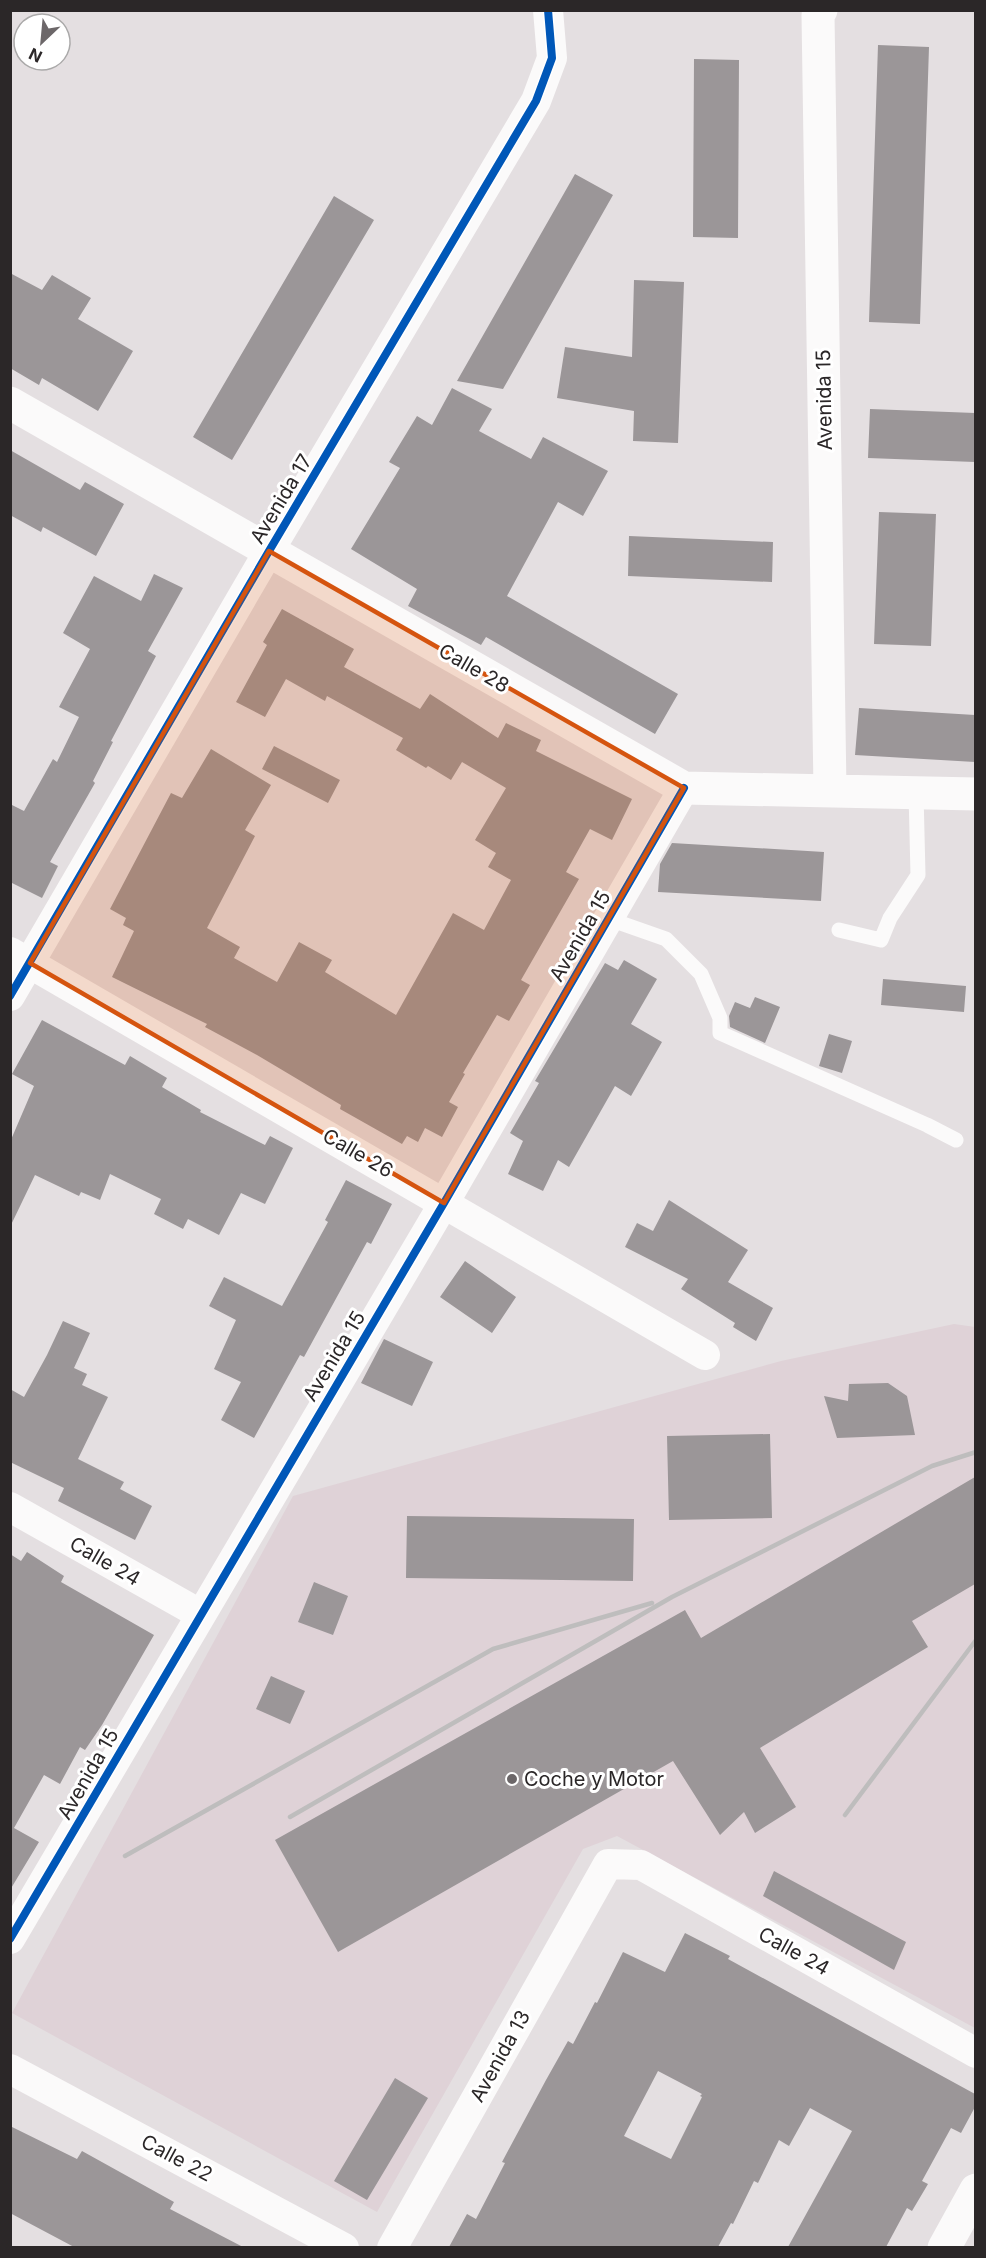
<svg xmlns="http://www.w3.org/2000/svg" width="986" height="2258" font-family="Inter,sans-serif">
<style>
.built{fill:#dfd2d7}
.building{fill:#9b9698;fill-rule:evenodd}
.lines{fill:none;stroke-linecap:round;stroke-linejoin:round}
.service{stroke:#fbfafa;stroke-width:15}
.minor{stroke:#fbfafa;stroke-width:30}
.tertiary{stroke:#fbfafa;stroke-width:33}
.secondary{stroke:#fbfafa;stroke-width:33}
.rail{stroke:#bebdbd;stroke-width:4.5}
.cycleway-casing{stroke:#fff;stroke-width:11}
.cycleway{stroke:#0057b8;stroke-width:8}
.marked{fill:#d5540f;fill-opacity:0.2;stroke:#d5540f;stroke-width:4.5;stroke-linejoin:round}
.poi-dot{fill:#6c6769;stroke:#fff;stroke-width:2}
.labels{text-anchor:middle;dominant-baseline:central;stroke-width:6;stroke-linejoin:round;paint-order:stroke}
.street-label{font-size:20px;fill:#2b2728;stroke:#fff}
.poi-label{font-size:20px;fill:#2b2728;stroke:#fff;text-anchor:start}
</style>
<rect width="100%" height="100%" fill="#e4dfe1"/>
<path class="built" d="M 954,1324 L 975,1327 L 975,2028 L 617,1836 L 583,1849 L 377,2212 L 12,2013 L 293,1496 L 781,1361 Z"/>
<path class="building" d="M 878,45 L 929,47 L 920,324 L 869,322 Z
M 694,59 L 739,60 L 738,238 L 693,237 Z
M 575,174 L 613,195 L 503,389 L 457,381 Z
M 334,196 L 374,220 L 232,460 L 193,437 Z
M 10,273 L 42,290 L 52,275 L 91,298 L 78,319 L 133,351 L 98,411 L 42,378 L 39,385 L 10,368 Z
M 634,280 L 684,282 L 678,443 L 633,441 L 634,411 L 557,398 L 565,347 L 632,357 Z
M 452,388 L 492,409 L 479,431 L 531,459 L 543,437 L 608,471 L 583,516 L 558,502 L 507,596 L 678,694 L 655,734 L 486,637 L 481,645 L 408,606 L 417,589 L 351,549 L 400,468 L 389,462 L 417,416 L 432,425 Z
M 870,409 L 975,413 L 975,462 L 868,458 Z
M 10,450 L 80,490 L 85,482 L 124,504 L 96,556 L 43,527 L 41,532 L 10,515 Z
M 879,512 L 936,514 L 931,646 L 874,644 Z
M 629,536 L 773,542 L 772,582 L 628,576 Z
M 154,574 L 183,588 L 148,651 L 156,656 L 111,741 L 113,742 L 93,781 L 95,783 L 50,862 L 58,866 L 42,898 L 10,882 L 10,804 L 24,811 L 53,759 L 57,762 L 79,717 L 59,707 L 90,649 L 63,633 L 94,576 L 141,601 Z
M 282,609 L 354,649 L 344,667 L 420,709 L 430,694 L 498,738 L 506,723 L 541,740 L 536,751 L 632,799 L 612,840 L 590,829 L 566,872 L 579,879 L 521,980 L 530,985 L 509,1021 L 497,1015 L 463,1073 L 465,1074 L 449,1102 L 458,1107 L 442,1137 L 425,1128 L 418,1142 L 407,1136 L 402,1144 L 340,1109 L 341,1105 L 257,1055 L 205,1027 L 207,1024 L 112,977 L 134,931 L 123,925 L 126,918 L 110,909 L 171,793 L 182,798 L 211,749 L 271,785 L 245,830 L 255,836 L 207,928 L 240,947 L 234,958 L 277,982 L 299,942 L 332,960 L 325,972 L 396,1015 L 453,913 L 484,930 L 511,880 L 488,867 L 496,853 L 475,840 L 506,788 L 462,762 L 451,780 L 428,766 L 426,768 L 396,750 L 403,738 L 327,696 L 325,701 L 286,679 L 265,717 L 236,702 L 267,645 L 263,642 Z
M 859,708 L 975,715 L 975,762 L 855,755 Z
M 274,746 L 340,780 L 328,803 L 262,769 Z
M 672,843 L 824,852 L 821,901 L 658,892 L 660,864 Z
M 624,960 L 657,979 L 631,1024 L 662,1042 L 631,1096 L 615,1086 L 569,1167 L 558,1160 L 543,1191 L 508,1174 L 523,1141 L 510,1133 L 539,1083 L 535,1081 L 605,963 L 618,970 Z
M 883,979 L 966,986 L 964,1012 L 881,1005 Z
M 755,997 L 780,1007 L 765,1043 L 730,1027 L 729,1016 L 735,1002 L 750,1008 Z
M 42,1020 L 125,1065 L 130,1056 L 167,1078 L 162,1087 L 201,1110 L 200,1112 L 265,1145 L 270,1136 L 293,1148 L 265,1204 L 241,1193 L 219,1235 L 188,1219 L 183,1229 L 154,1214 L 161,1199 L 110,1174 L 100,1200 L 81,1192 L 79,1196 L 35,1175 L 10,1227 L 10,1142 L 34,1086 L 12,1074 Z
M 829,1034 L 852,1041 L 842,1073 L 819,1066 Z
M 346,1180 L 392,1204 L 371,1244 L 367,1242 L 304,1357 L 300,1355 L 254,1438 L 221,1420 L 241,1382 L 214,1369 L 236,1320 L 209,1306 L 224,1277 L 282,1306 L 328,1222 L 325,1220 Z
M 669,1200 L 748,1250 L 728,1282 L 773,1308 L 756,1341 L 733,1327 L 735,1323 L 681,1289 L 688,1279 L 625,1247 L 637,1223 L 653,1231 Z
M 465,1261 L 516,1297 L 492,1333 L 440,1297 Z
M 63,1321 L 90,1333 L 74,1368 L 87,1374 L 82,1385 L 108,1397 L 78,1459 L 124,1482 L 120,1489 L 152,1506 L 135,1540 L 58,1501 L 64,1488 L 10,1462 L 10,1389 L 24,1397 L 47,1355 Z
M 384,1339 L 433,1362 L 412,1406 L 361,1383 Z
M 888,1383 L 907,1396 L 915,1435 L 837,1438 L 824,1396 L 848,1401 L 849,1384 Z
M 770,1434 L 772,1518 L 669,1520 L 667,1436 Z
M 975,1477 L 975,1584 L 912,1621 L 928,1647 L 760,1748 L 796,1807 L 755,1833 L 744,1812 L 720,1835 L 673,1761 L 338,1952 L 275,1840 L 685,1610 L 701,1638 Z
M 407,1516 L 634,1519 L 633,1581 L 406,1578 Z
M 27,1552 L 64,1576 L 61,1582 L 154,1635 L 102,1725 L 85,1750 L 80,1747 L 60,1784 L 44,1775 L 14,1828 L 39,1842 L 10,1890 L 10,1554 L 21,1561 Z
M 314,1582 L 348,1596 L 333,1635 L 298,1622 Z
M 271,1676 L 305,1691 L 290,1724 L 256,1709 Z
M 774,1871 L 906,1942 L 894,1970 L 763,1896 Z
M 685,1933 L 730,1956 L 728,1959 L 975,2094 L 975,2107 L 961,2133 L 951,2128 L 922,2181 L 928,2184 L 912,2211 L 907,2208 L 886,2247 L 788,2247 L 852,2131 L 810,2108 L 789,2146 L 779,2140 L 758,2183 L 754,2181 L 733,2224 L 731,2223 L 718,2247 L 449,2247 L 467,2214 L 476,2219 L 505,2163 L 502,2162 L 546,2080 L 568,2041 L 573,2044 L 595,2002 L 597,2003 L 623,1952 L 665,1972 ZM 658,2071 L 702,2094 L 700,2096 L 702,2097 L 671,2159 L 624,2136 Z
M 395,2078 L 428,2098 L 367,2200 L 334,2181 Z
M 10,2126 L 77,2159 L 82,2151 L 174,2202 L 170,2209 L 243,2247 L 74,2247 L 10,2213 Z"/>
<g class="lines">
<path class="service" d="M 609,919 L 666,939 L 701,974 L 720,1018 L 720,1033 L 927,1125 L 956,1140
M 839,930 L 881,940 L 890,918 L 918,875 L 916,793"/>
<path class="minor" d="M 10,952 L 705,1355
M 10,996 L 269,551 L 536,101 L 552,58 L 548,10
M 10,1507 L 200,1614
M 10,1939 L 444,1203 L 684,788
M 10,2069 L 344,2248
M 392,2248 L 608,1864 L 641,1865 L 976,2053"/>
<path class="tertiary" d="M 821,10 L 818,15 L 830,790
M 10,403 L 684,788 L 976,794"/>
<path class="secondary" d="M 944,2248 L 976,2190"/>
<path class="rail" d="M 845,1815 L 976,1640
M 290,1817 L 672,1597 L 932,1466 L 976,1452
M 125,1856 L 493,1649 L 652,1603"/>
<defs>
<path id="cycleway" d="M 10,996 L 269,551 L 536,101 L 552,58 L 548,10
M 10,1939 L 444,1203 L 684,788"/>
</defs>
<use href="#cycleway" class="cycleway-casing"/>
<use href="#cycleway" class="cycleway"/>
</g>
<path class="marked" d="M 269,551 L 684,788 L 444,1203 L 30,963 Z"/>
<circle class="poi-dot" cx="512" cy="1779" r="6"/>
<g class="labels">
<g class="street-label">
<text transform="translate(824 400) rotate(-91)">Avenida 15</text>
<text transform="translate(281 499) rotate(-59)">Avenida 17</text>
<text transform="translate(474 668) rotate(30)">Calle 28</text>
<text transform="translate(580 936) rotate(-60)">Avenida 15</text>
<text transform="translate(358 1153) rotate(30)">Calle 26</text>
<text transform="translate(334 1356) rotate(-59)">Avenida 15</text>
<text transform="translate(105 1561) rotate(30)">Calle 24</text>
<text transform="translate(88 1774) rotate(-60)">Avenida 15</text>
<text transform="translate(794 1951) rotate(29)">Calle 24</text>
<text transform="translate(500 2056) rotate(-61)">Avenida 13</text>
<text transform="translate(177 2158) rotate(28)">Calle 22</text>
</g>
<g class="poi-label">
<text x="524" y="1779">Coche y Motor</text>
</g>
</g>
<rect width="986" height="2258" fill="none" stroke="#2b2728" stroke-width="24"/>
<g transform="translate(42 42) rotate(206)"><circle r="28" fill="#ffffff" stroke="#aaa9a9" stroke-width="1.5"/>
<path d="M0-4.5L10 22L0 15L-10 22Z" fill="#6c6769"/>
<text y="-9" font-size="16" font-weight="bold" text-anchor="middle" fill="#2b2728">N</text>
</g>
</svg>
